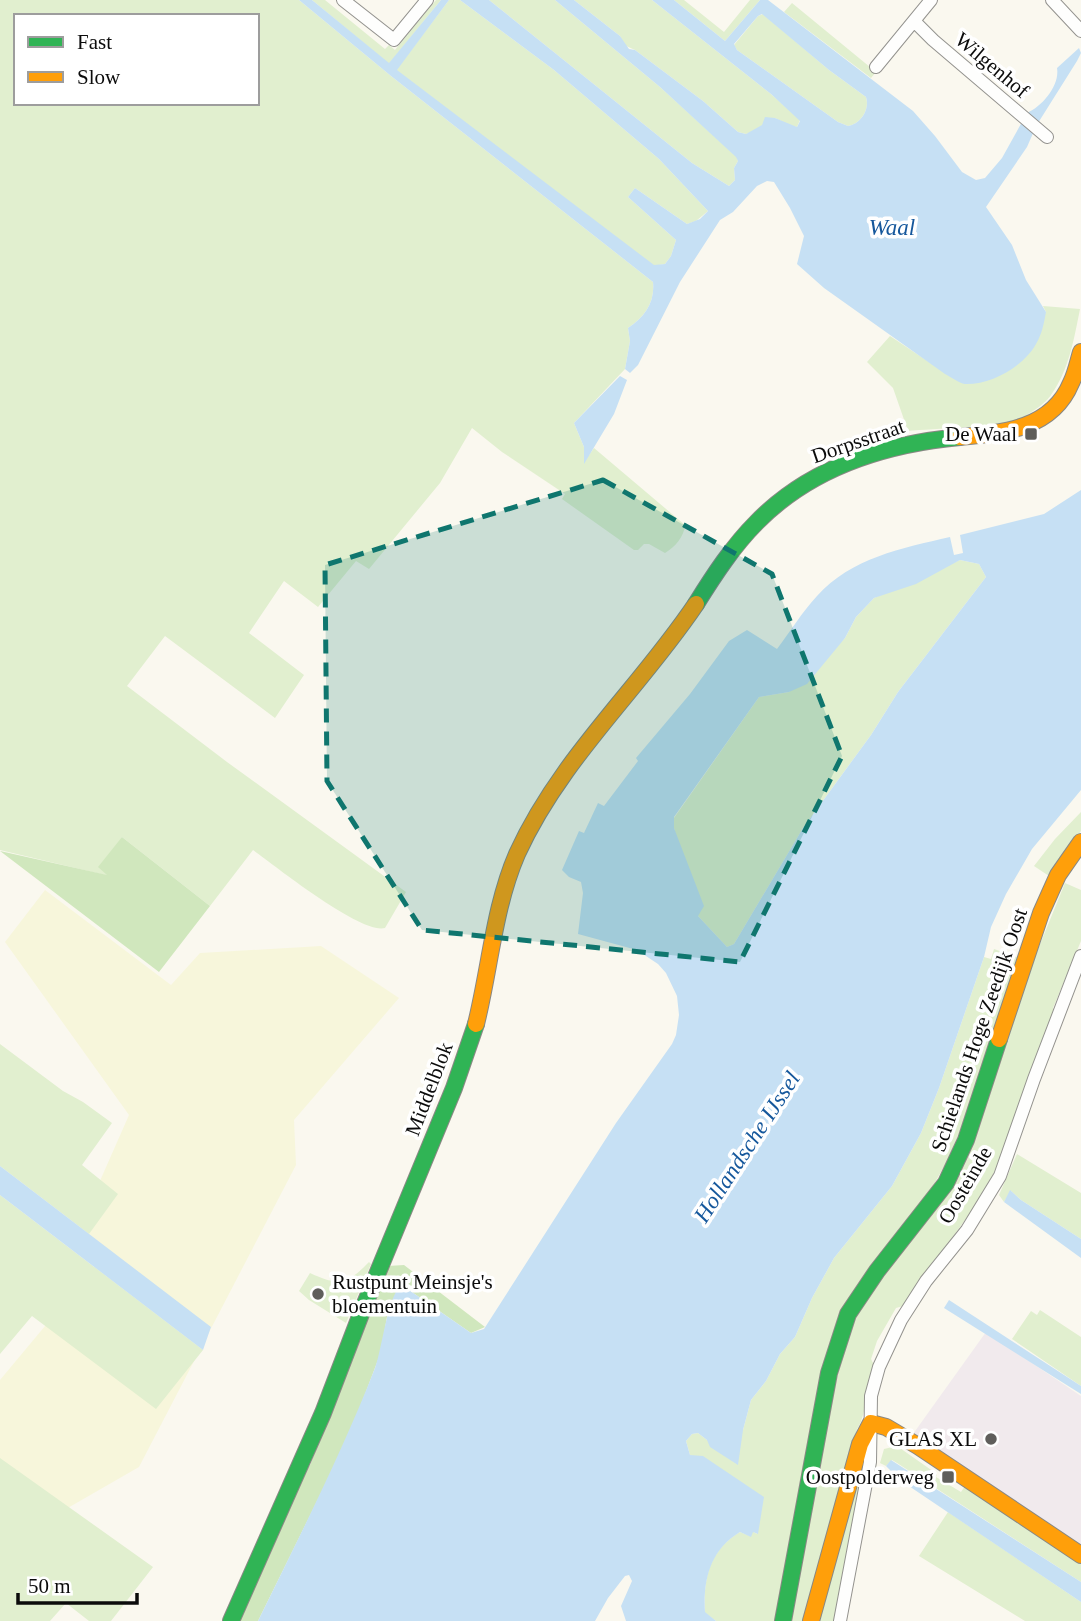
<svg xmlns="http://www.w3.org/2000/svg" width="1081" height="1621" viewBox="0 0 1081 1621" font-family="'Times New Roman',serif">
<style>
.industrial{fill:#f1eaed}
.farmland{fill:#f7f6db}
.green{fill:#e1efcf;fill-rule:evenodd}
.forest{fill:#d0e7bd}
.water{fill:#c6e0f4;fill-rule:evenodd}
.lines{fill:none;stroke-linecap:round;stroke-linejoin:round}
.street-casing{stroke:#93928e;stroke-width:14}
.fast-casing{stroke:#898884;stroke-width:18}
.slow-casing{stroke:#898884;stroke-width:18}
.street{stroke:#fefefd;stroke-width:12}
.fast{stroke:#30b455;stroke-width:16}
.slow{stroke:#ff9f0a;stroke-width:16}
.marked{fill:#0f766e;fill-opacity:0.2;stroke:#0f766e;stroke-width:5;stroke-dasharray:14 9;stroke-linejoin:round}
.poi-dot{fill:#5f5e5b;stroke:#fff;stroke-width:2.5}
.labels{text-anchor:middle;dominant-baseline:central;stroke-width:7;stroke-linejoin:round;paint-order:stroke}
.street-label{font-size:21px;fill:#0b0b0b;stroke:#fff}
.poi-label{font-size:21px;fill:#0b0b0b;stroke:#fff;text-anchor:end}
.water-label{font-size:23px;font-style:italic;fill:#16589c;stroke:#fff}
</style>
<rect width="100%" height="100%" fill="#faf8ef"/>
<path class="industrial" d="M986,1332L1081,1396V1544L913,1434Z"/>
<path class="farmland" d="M45,890L171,985L200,953L321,946L399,998L294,1120L296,1165L139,1467L0,1547V1380L101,1259L77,1233L129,1115L5,942Z"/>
<path class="green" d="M0,0H299L391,76L653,282C655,302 645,317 628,328L630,341L625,369L574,423L584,447V462L594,448L685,525C684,537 675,547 665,553L649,544H644L638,550H634L562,499L565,494L502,452L472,428L440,483L369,569L356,561L318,607L284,581L249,633L304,675L275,718L165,636L127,686L227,762L406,892L385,928C362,935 275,866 253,850L210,906L122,837L109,876L0,850ZM16,16H257V103H16Z
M312,0H325L385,49L389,45L395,50L436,0H441L389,64Z
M449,0H460L554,70L659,159L708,211L696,221L687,224L635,188L628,197L676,240L671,256L665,264L653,266L396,70Z
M489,0H555L660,87L737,157L738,161L734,168L735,180L729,186L692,163Z
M574,0H652L771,94L800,120L797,127L791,126L775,118L754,131L746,134L738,132L703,101L635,50L624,45L620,36Z
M674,0H684L724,32L750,0H760L725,41Z
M792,3L876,72L871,78L784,12Z
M763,14L829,70L866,97C870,109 861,124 848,126L838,122L737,50L734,45L758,16Z
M1043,306L1080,309C1074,339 1069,370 1051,395C1046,403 1030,414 1021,418C998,428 936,428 908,431L893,388L867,362L890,336L935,366L1046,312Z
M960,560L979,564L986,577L898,692L871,735L803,828L734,944L727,947L698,916L674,828V818L759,697L789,692L845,638L856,617L874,598Z
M1081,812V831L1049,876L1034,866L1055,839Z
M1065,883L1081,890V941L1053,1008L1055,1010L1002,1155L989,1183L970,1213L903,1306L896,1308L877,1341L871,1359L874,1365C869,1381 865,1420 857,1429L841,1492L803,1621H791L834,1380L852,1324L864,1300L930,1214Z
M994,949L1017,957L963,1124L947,1161L928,1195L861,1281L777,1621H716L705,1613C703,1579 709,1550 740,1532L750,1536L752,1531L757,1534L695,1457L690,1455L686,1441L692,1434L698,1433L707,1440L743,1430L751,1400L766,1381L780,1354L795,1337L812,1298L834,1258L892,1186L921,1133L939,1088L984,957L991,959Z
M0,1044L63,1091L83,1102L112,1123L82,1165L118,1194L89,1234L0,1166Z
M1017,1154L1081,1193V1239L1021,1200L1011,1191L1004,1202L999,1195Z
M0,1195L203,1350L156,1409L32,1316L0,1354Z
M369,1262L371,1264L346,1323L309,1300L299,1291L310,1273C338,1286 347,1285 369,1262Z
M1040,1310L1081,1337V1386L1012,1339L1031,1311L1037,1315Z
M897,1446L937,1474L936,1477L961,1492L965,1486L1081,1564V1582L897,1463L892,1460L886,1466L880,1463L884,1449Z
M0,1458L153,1567L111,1621H89L66,1603L50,1621H0Z
M862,1463L864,1464L835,1621H818Z
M948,1512L1081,1602V1621H1025L919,1556Z"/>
<path class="forest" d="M122,837L210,906L159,972L0,851L107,875L98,867Z
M404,1265L485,1327L471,1333L409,1290L389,1305L381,1352L359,1410L329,1477L258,1621H237L299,1480L310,1465L388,1266Z"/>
<path class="water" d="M299,0H312L389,63L441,0H449L397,70L654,265L665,264L671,256L676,240L628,197L635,188L687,224L700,219L708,211L659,159L554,70L460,0H489L692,163L729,186L735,180L734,168L738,161L736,157L660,87L555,0H574L620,36L629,49L635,50L703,101L738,132L746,134L762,125L765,117L775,118L797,127L800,121L771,94L652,0H674L725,41L760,0H768L913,111L935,136L962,172L976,180L985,178L1002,158L1022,122L1034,131L1027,147L986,207L1012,245L1026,280L1046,312C1044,323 1042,334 1036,344C1024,366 991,385 965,384C959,383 951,377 945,374L824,288L797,264L804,236L790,208L774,182L767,181L757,186L733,212L720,220L680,282L638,365L630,373L625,369L630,341L628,328C645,317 655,302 653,282L391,76ZM762,14L829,70L866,97C870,109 861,124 848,126L838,122L737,50L734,44L758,16Z
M1079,48L1081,53L1077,61L1038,123L1027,113C1043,106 1060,85 1057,68Z
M620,376L627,380L614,414L584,464V447L574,423Z
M1081,490V790L1032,849L1006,894L991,927L984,957L939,1088L921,1133L892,1186L834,1258L812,1298L795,1337L780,1354L766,1381L751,1400L743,1430L738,1465L710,1447L707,1440L698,1433L692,1434L686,1441L690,1455L703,1456L764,1497L758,1534L753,1532L751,1537L740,1532C710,1550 703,1580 705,1612L716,1621H626L621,1606L632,1581L629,1575L625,1576L608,1598L595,1621H258C299,1537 341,1455 375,1368C382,1349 388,1296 400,1287L409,1290L471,1333L484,1329L616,1123L672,1044L676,1035L679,1015L677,996L666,973L658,964L637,950L578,934L583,893L581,882L569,877L562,870L579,831L584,833L598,803L604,806L638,761L636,758L690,694L729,641L747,630L777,649C790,632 802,612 817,596C851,558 902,548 950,537L954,555L963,553L960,535L1044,514ZM960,560L979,564L986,577L898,692L871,735L803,828L734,944L727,947L698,916L704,906L674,828V817L759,697L789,692L807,684L845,638L856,617L874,598L916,584Z
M0,1166L211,1327L203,1350L0,1195Z
M1010,1190L1021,1200L1081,1239V1258L1004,1202Z
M949,1300L1081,1386V1394L944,1308Z
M891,1460L1081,1582V1602L900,1480L886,1466Z"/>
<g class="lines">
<defs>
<path id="street" d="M343,0L394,40L427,0
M1052,0L1081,31
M914,21L933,40L1047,137
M876,67L931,0
M840,1621L870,1462L871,1396L879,1367L901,1320L926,1281L967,1230L1000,1176L1034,1079L1081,956"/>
<path id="fast" d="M696,604C714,575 733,546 757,522C811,467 885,444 960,437
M231,1621L323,1413L364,1306L454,1088L476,1024
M783,1621L829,1373L848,1314L877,1271L946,1183L966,1140L999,1039"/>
<path id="slow" d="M960,437C1003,433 1052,429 1071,383C1076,373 1078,362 1081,352
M476,1024C490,968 494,907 517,854C560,759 639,689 696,604
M999,1039L1041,913L1058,875L1081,842
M811,1621L860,1444L871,1423L886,1427L918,1446L1081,1555"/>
</defs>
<use href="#street" class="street-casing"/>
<use href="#fast" class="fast-casing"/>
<use href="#slow" class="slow-casing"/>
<use href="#street" class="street"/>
<use href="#fast" class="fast"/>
<use href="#slow" class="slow"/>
</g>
<path class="marked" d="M603,480L772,574L842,756L740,962L422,930L327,781L325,565Z"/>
<g class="poi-dot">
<rect x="1024" y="427" width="14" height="14" rx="3.5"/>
<circle cx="318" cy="1294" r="7"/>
<circle cx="991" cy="1439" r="7"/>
<rect x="941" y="1470" width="14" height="14" rx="3.5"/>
</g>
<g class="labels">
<g class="street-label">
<text transform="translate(992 65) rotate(40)">Wilgenhof</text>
<text transform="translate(858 441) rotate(-19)">Dorpsstraat</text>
<text transform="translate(979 1030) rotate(-71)">Schielands Hoge Zeedijk Oost</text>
<text transform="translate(429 1089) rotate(-69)">Middelblok</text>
<text transform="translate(965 1185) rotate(-60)">Oosteinde</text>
</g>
<g class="poi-label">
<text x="1017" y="434">De Waal</text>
<text x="332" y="1282" text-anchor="start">Rustpunt Meinsje's<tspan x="332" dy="24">bloementuin</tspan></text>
<text x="977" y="1439">GLAS XL</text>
<text x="934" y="1477">Oostpolderweg</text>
</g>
<g class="water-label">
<text x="892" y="227">Waal</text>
<text transform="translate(747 1147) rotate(-57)">Hollandsche IJssel</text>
</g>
</g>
<rect x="14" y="14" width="245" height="91" fill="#ffffff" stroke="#9d9d9d" stroke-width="2"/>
<rect x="28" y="37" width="35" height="10" fill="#30b455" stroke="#9d9d9d" stroke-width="2"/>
<text x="77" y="49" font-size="21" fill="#0b0b0b">Fast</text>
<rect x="28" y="72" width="35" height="10" fill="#ff9f0a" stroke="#9d9d9d" stroke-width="2"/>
<text x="77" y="84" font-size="21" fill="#0b0b0b">Slow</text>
<path d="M18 1593v10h119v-10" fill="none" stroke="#0b0b0b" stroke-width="3.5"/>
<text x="28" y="1593" font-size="21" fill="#0b0b0b" stroke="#ffffff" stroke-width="5" paint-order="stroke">50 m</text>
</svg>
